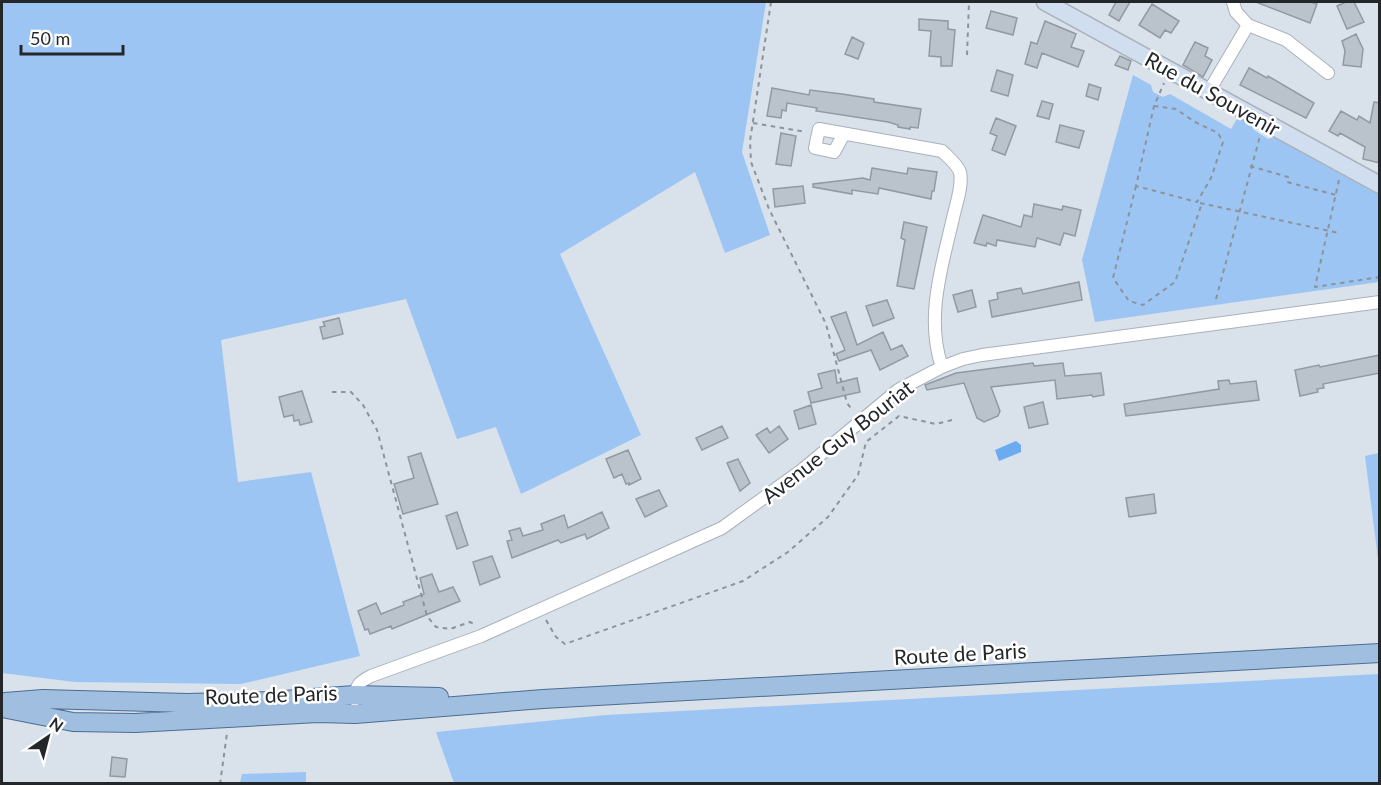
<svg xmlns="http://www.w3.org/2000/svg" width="1381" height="785" viewBox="0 0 1381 785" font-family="Lato,sans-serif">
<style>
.green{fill:#9cc5f3}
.water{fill:#6babf0}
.building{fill:#bac2cc;stroke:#9299a3;stroke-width:1.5}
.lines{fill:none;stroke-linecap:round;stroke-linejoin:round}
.street-casing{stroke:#a9b1ba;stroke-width:14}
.secondary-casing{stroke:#a9b1ba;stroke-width:19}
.primary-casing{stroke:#4c6d91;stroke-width:20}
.path{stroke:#8d939a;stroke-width:2;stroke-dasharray:4.5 4.5;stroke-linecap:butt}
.street{stroke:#fff;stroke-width:12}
.secondary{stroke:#d0deef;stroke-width:16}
.primary{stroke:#a0bedf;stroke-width:18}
.labels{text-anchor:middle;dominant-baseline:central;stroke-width:5;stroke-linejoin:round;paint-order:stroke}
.street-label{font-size:21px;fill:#24272a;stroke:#fff}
</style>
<rect width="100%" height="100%" fill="#d9e1eb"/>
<path class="green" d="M2,2H766L742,152L770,235L725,253L695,172L560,254L641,435L521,494L496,427L457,439L406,299L221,340L238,482L311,472L360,656L241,684L75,682L2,673Z
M1133,75L1151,85L1153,92L1163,97L1170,94L1231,129L1238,117L1252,125L1254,130L1268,139L1273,137L1379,195V282L1095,322L1082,260Z
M1379,453H1380L1379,567L1365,456Z
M1379,674V783H454L436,732L606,715Z
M306,772V783H240L242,774Z"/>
<path class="water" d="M1016,441L1021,445V452L999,461L995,450Z"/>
<path class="building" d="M1116,2H1130L1119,21L1109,15Z
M1256,2H1311L1317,4L1310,23Z
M1346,2H1354L1364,22L1347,29L1337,6Z
M1152,4L1179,21L1171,33L1165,30L1160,38L1139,25Z
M991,11L1017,18L1013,35L986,28Z
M919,19L948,21V29L955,30L952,66H941V57L929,56L931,31L919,30Z
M1045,21L1076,34L1071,47L1084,51L1078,67L1042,53L1037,68L1025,64L1031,42L1037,44Z
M1356,34L1363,49L1361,67L1343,65L1345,51L1342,41Z
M852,37L864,43L858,59L845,54Z
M1195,42L1208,48L1205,56L1212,60L1203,77L1183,65Z
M1120,56L1131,61L1128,70L1115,65Z
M1249,68L1267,78L1268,76L1314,103L1306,118L1240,85Z
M997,70L1013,75L1008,96L991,91Z
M1089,84L1101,88L1098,100L1086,96Z
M772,88L809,95L810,90L842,94L874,99V102L921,109L918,128L910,127V129L898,127V125L888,122L816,111L817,108L787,103L786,111L782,110L781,118L767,116Z
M1042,101L1053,104L1049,119L1037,116Z
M1374,102L1380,103V163L1363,159L1365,147L1340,133L1338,136L1329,131L1341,111L1357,120L1359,116L1370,123Z
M996,118L1016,126L1005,155L992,150L997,136L990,133Z
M1060,125L1084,131L1079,148L1056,142Z
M781,133L796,136L791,166L776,164Z
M872,168L907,174L908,168L937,172L934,191H932L931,199L879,188L878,194L852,190V194L813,187V184L863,178L870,180Z
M803,186L805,203L775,207L773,189Z
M1034,204L1062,210L1063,206L1081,210L1075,236L1064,233L1060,245L1037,238L1035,247L997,240L996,246L987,243L986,246L974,243L983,215L1021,227L1024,215L1032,217Z
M904,222L927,227L914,289L897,286L905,240L901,238Z
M1079,282L1082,300L992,317L989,301L998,299L997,293L1021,288L1023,294Z
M972,290L976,307L958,312L953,295Z
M887,300L894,318L873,326L866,306Z
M846,312L857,345L883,332L891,350L902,345L908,356L880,370L871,350L839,361L836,354L845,350L831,317Z
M339,318L343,334L323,339L320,327L325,326L323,322Z
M1380,355V373L1323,384L1324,388L1317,389L1318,392L1300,396L1295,370L1319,365L1320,367Z
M1033,363L1034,366L1063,363L1065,376L1101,373L1104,395L1093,397L1092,395L1057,399L1055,380L991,387L1000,411L998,416L984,422L977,418L964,383L927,390L925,385L956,373Z
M835,370L837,383L857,378L860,392L811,403L808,392L822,388L818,374Z
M1229,380L1230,384L1256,381L1259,400L1126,416L1124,404L1219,389L1218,381Z
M302,391L312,422L300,425L299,420L294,421L293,415L284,417L279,397Z
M1043,402L1048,424L1029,428L1024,407Z
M811,405L816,424L799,429L794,411Z
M722,426L728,438L702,450L696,438Z
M779,426L788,439L769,453L756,435L767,428L770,433Z
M628,450L641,479L629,485V483L626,484L622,474L614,478L606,459Z
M421,453L438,504L403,514L394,484L414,478L408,457Z
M738,459L750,483L740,491L727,463Z
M659,490L667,506L645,517L636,499Z
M1154,494L1156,513L1129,517L1126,498Z
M457,512L468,545L457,549L446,516Z
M602,512L609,528L587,539L585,534L561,543L558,540L512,558L507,541L512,540L509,531L520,528L523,536L543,530L541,524L564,515L568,528Z
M492,556L500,577L480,585L473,562Z
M432,574L439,592L453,587L460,601L392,629L391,626L370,634L368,629L365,630L358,611L376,603L381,614L404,605L403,602L424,594L420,578Z
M112,757L127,759L125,777L110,776Z"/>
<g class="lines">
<defs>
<path id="street" d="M1248,25L1286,40L1328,73
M1209,91L1248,25L1236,12L1233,2
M844,134L834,152L815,148L819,129L942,151C948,157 957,164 960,172C963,186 956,204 953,218C942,266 925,318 942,367
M355,700C355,686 359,682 371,676L481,636L722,528L802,470L898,390L942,367L963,359L982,355L1380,302"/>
<path id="secondary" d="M1045,2L1380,185"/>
<path id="primary" d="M5,702L43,699L187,703L270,701L355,695L439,697
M2,708L73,722L135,723L318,713L355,714L543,699L1380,653"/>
</defs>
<use href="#street" class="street-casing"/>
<use href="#secondary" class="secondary-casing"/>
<use href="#primary" class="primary-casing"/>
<path class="path" d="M771,2L750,141L751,162L769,209L826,324L847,403L853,411
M967,55L969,2
M1154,106L1176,109L1195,122L1218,133L1223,142L1211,178L1197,202L1136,186L1154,106L1164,83
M753,123L806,132
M1250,166L1288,177L1287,182L1336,195
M1339,180L1315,287L1380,277
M1136,186L1113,278L1129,301L1143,305L1175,282L1202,203
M1200,203L1339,233
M1216,299L1260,136
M332,392H351L363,405L377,430L427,616L436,627L450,629L470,622L476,625
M546,620L556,637L565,644L743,581L788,552L828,517L858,475L866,442L899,416L936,424L952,420
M220,784L227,733"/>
<use href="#street" class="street"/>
<use href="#secondary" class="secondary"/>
<use href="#primary" class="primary"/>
</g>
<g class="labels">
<g class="street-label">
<text transform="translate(1213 93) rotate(29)">Rue du Souvenir</text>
<text transform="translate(837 441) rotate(-38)">Avenue Guy Bouriat</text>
<text transform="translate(960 653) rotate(-3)">Route de Paris</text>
<text transform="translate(271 694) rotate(-2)">Route de Paris</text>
</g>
</g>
<rect width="1381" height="785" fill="none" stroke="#24272a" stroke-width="6"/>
<g transform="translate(48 737) rotate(35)" stroke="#ffffff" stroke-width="4.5" paint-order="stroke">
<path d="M0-4.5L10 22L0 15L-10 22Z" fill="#24272a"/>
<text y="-9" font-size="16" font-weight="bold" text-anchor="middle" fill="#24272a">N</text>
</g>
<path d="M21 45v9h102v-9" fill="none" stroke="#24272a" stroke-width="3"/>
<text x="30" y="45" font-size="18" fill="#24272a" stroke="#ffffff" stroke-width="4.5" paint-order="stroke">50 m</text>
</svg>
